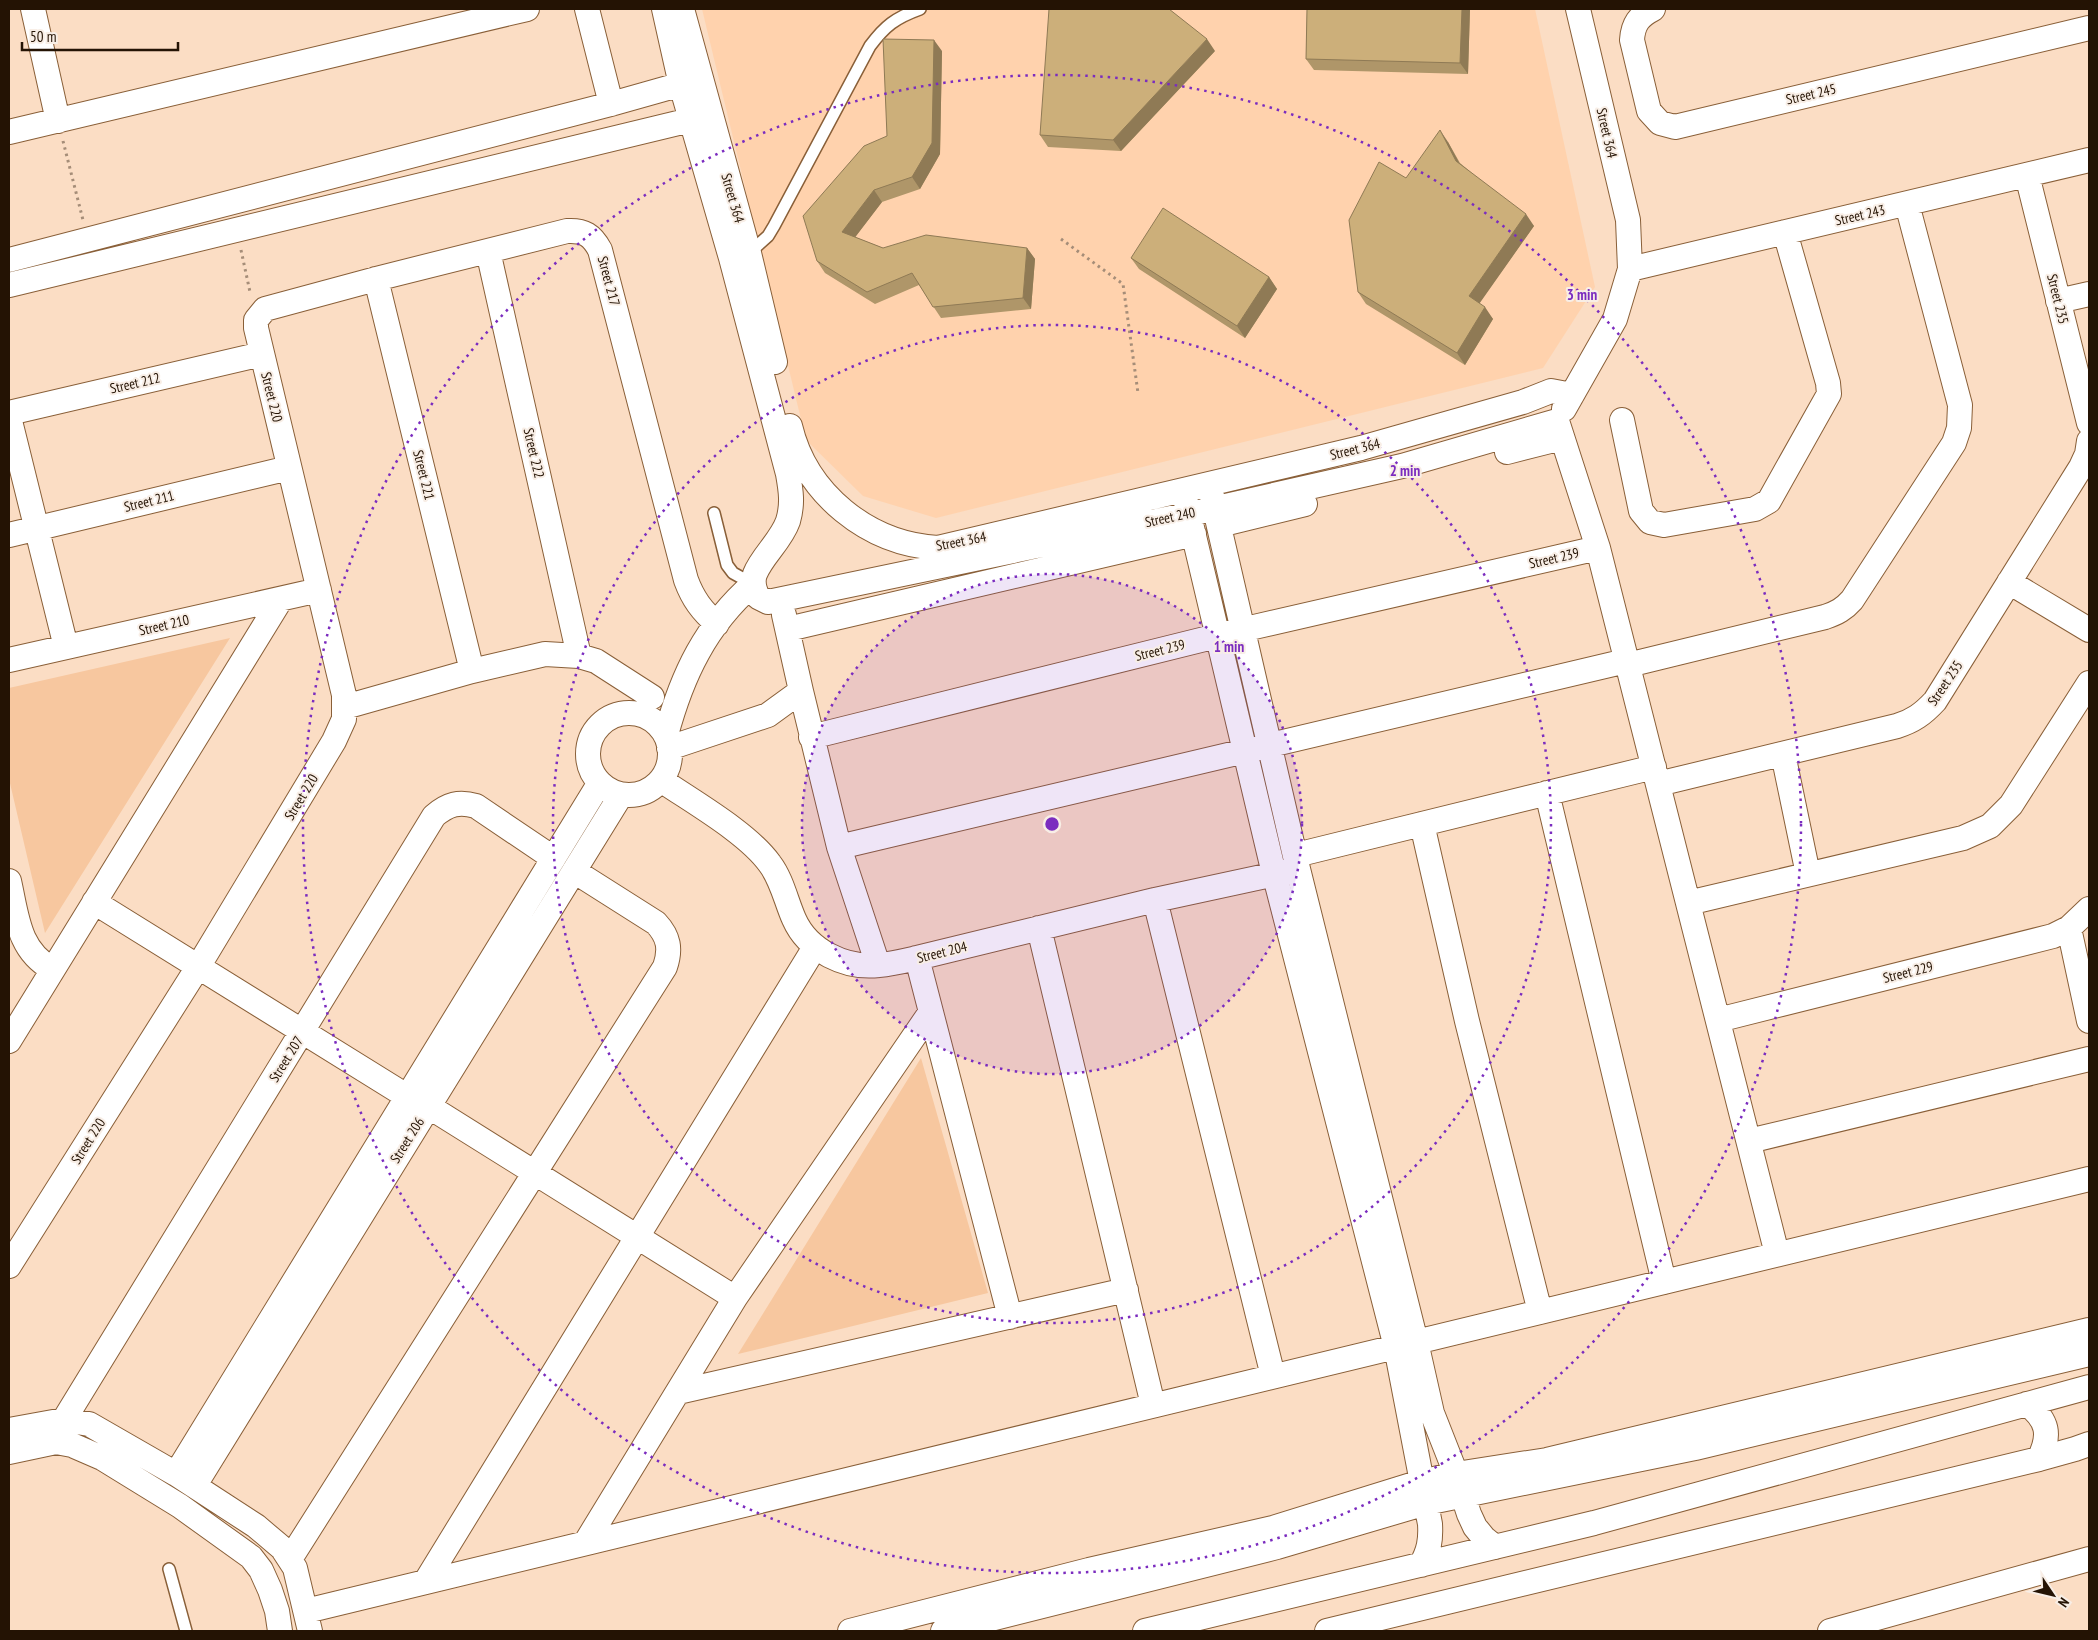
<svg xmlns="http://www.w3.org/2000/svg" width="2098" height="1640" viewBox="0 0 2098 1640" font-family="'PT Sans Narrow',sans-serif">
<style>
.built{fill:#ffd2ad}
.green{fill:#f7c79f}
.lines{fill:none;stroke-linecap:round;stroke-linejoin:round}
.service-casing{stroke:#895f38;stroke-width:14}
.minor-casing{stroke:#895f38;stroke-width:26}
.path{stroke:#a58d78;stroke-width:3;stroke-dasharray:2.5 4;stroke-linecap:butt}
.service{stroke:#fff;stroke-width:11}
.minor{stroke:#fff;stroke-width:24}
.wall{fill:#af9669}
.shaded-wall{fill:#8f7a55}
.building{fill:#ccaf7a;stroke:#8f7a55}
.ring{fill:none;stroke:#7b2cbf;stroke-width:2.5;stroke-dasharray:2.5 5}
.labels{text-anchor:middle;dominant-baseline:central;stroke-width:4;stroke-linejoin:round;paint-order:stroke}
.street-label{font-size:14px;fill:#241304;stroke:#f8eee6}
.centre{fill:#7b2cbf;stroke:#f8eee6;stroke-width:2.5}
.ring-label{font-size:15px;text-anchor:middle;font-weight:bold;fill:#7b2cbf;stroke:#f8eee6;stroke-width:4;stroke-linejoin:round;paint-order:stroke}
</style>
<rect width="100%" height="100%" fill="#fbddc4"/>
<path class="built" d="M702,9H1535L1595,287L1543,368L936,518L863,496L806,440Z"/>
<path class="green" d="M230,638L45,933L9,779V688Z
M921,1058L988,1293L738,1354Z"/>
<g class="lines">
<defs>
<path id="service" d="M749,253L768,236L774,226L870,46C885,26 895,18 920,9
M714,513L727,565L733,573L753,584
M169,1569L186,1631"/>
<path id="minor" d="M33,9L58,121
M587,9L611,104
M664,9L681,85L731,258L788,474C791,491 793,504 788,521C781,541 762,556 755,574C752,582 754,589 758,597L768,602L1190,514L1402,466L1557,421
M682,9L749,253L775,362
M1653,9C1639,16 1633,24 1632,40L1649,111L1660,123L1675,127L2089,28
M9,132L527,9
M2027,175L2089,423
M488,251L579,656
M9,260L611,104L696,80
M1630,269L2089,160
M376,279L472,671
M9,285L707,116
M2058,301L2089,294
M1564,409L1615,319L1630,269L1628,220L1578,9
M9,413L262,354
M9,417L66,647
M1622,420L1641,511L1650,522L1664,525L1755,509L1769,501L1829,394L1828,383L1785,232
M1557,421L1598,548L1777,1254
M790,426C806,494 868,544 938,548L1361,448L1523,402L1551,391L1572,395
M1507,452L1562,438
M1211,492L1298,869L1416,1342L1432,1413L1456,1474L1469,1514L1475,1527L1484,1538L1495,1547
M1185,498L1271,861L1396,1347L1430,1524C1431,1540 1429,1551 1421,1565
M1219,525L1305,504
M9,535L289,468
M2009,582L2089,630
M784,615L801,691
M788,629L1194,534
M9,660L319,590
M1628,665L1825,617C1837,613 1844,609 1852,600L1954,443L1959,428L1960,405L1907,204
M345,707L472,671L545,654L579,656L596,661L652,697
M588 754a41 41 0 1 1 82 0a41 41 0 1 1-82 0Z
M666,735C682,675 706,625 753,584
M811,737L1241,630L1598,548
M669,748L768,715L801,691L839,847L878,965
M1783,754L1808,874
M661,780C693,802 748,833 770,864C782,880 786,901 794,919C808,951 846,969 879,965C892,964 904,961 917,958L1155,900L1289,871
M1658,784L1897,726C1913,721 1923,714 1935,701L2081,467L2087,454L2089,441
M1547,793L1664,1282
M1422,824L1467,1021L1540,1312
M839,847L1626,661
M1296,855L1654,767
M9,881C17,916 18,950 52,969
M1155,900L1273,1376
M94,902L408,1097
M1688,903L1963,838L1990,826L2011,805L2089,683
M1039,928L1153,1405
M2069,928L2089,1021
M917,958L1010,1317
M1718,1020L2053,936L2069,928L2089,909
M9,1041L281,599
M428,1106L735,1298
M1749,1141L2089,1059
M9,1266L198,967L334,741L344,719V695L256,328V320L265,309L376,279L567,231C584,230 592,235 600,250L686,580C693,599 702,611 717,624
M678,1392L1126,1290
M2027,1404C2048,1420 2051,1435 2039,1459
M64,1420L434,816C448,804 459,801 476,806L553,858
M9,1430L64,1420L89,1424L176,1474L256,1526L282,1548L295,1568L310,1631
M9,1452L56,1442L72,1445L102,1458L180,1506L251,1557L261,1570L270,1590L277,1611L280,1631
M176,1474L599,784
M195,1485L621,795
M586,1542L735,1298L930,1013
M290,1559L665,967C671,949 669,937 656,923L574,871
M426,1581L815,947
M306,1611L2089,1179
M850,1631L1089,1570L1273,1528L1421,1482L1456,1474L1547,1460L2089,1330
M943,1631L1277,1547L1426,1503L1695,1448L2089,1354
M1145,1631L1594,1523L2089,1387
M1327,1631L2039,1459L2075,1449L2089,1444
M1830,1631L2089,1559"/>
</defs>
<use href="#service" class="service-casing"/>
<use href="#minor" class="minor-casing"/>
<path class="path" d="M63,141L83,220
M1061,239L1123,284L1138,393
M241,250L250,292"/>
<use href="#service" class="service"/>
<use href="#minor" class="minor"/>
</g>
<path class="wall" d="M1307,9H1470L1468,74L1314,70L1306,59Z
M942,51L940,154L920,189L882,202L855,237L883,248H1027L1035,259L1031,309L941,318L919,285L875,304L825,273L817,261L887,136Z
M1215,51L1121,151L1048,147L1040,135Z
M1448,142L1460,163L1534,226L1479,303L1493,319L1465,365L1366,304L1358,292Z
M1131,258L1269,277L1277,289L1245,338L1139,269Z"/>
<path class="shaded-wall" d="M1462,9H1470L1468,74L1460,63Z
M1207,39L1215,51L1121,151L1113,140Z
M934,40L942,51L940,154L920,189L912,177Z
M1440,130L1448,142L1464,172L1456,161Z
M874,190L882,202L850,244L842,232Z
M1526,214L1534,226L1477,307L1469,296Z
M1027,248L1035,259L1031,309L1023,298Z
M1269,277L1277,289L1245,338L1237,326Z
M1485,307L1493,319L1465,365L1457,353Z"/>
<path class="building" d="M1049,9H1169L1207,39L1113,140L1040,135Z
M1307,9H1462L1460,63L1306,59Z
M883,39L934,40L932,143L912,177L874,190L842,232L883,248L926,235L1027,248L1023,298L933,307L912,273L867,292L817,261L803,216L864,146L887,136Z
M1440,130L1456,161L1526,214L1469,296L1485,307L1457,353L1358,292L1349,220L1379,162L1406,178Z
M1163,208L1269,277L1237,326L1131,258Z"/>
<circle cx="1052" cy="824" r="250" fill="#7b2cbf" fill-opacity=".12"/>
<g class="ring">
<circle cx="1052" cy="824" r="250"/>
<circle cx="1052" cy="824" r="499"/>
<circle cx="1052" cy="824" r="749"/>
</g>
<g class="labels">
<g class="street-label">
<text transform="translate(1811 94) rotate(-13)">Street 245</text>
<text transform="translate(1607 133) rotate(77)">Street 364</text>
<text transform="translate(733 198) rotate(74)">Street 364</text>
<text transform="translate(1860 215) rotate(-13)">Street 243</text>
<text transform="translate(609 281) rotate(75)">Street 217</text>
<text transform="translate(2058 299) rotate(76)">Street 235</text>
<text transform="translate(135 383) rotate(-13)">Street 212</text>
<text transform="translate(272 397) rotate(76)">Street 220</text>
<text transform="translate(1355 449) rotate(-14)">Street 364</text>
<text transform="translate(534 453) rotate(77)">Street 222</text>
<text transform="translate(424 475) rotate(76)">Street 221</text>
<text transform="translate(149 501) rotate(-14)">Street 211</text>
<text transform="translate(1170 517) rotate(-12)">Street 240</text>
<text transform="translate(961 541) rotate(-11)">Street 364</text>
<text transform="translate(1554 558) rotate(-13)">Street 239</text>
<text transform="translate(164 625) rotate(-13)">Street 210</text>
<text transform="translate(1160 650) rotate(-14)">Street 239</text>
<text transform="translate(1945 683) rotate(-56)">Street 235</text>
<text transform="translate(301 797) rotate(-59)">Street 220</text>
<text transform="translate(942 952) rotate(-14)">Street 204</text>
<text transform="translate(1908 972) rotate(-14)">Street 229</text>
<text transform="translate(286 1059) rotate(-58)">Street 207</text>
<text transform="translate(407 1140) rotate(-58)">Street 206</text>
<text transform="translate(88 1141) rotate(-58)">Street 220</text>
</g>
</g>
<circle cx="1052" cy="824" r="8" class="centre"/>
<g class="ring-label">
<text x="1582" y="300">3 min</text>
<text x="1405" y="476">2 min</text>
<text x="1229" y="652">1 min</text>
</g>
<rect width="2098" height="1640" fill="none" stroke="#241304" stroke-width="20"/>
<g transform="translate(2053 1595) rotate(125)" stroke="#f8eee6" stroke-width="4" paint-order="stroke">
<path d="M0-4L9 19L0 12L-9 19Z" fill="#241304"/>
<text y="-8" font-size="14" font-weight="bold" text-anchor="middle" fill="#241304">N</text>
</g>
<path d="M22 42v8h156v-8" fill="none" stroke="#241304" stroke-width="2.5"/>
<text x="30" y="42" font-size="15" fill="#241304" stroke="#f8eee6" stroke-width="4" paint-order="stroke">50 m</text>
</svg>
